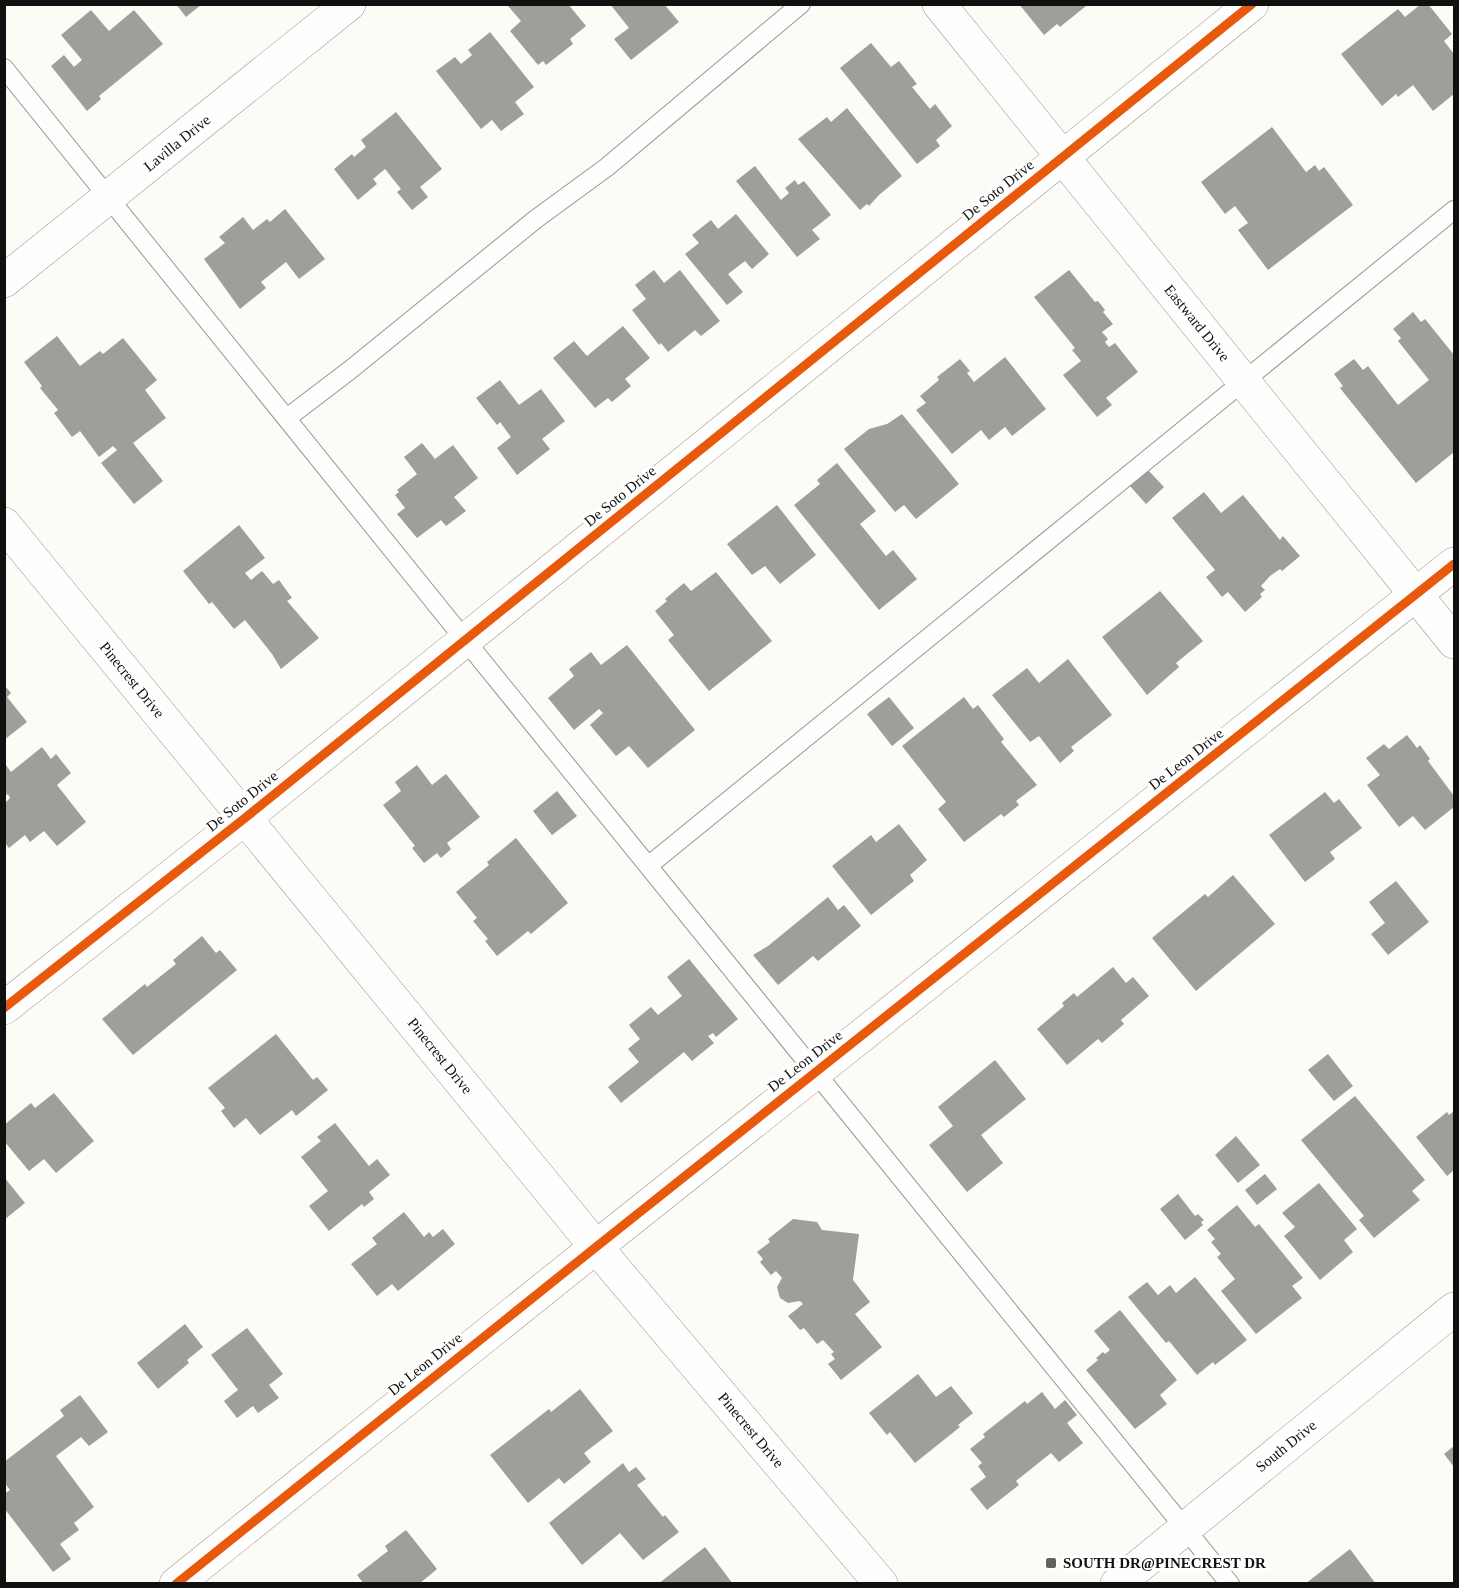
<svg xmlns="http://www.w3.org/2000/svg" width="1459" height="1588" viewBox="0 0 1459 1588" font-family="Georgia,serif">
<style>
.building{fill:#a09e9a}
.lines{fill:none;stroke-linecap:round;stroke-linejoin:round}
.lane-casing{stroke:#969693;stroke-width:20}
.street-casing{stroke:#969693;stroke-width:34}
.lane{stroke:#fffefe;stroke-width:18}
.street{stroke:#fffefe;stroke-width:33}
.cycleway-casing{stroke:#fff;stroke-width:13}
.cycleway{stroke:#e8590c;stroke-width:9}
.poi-dot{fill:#636260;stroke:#fff;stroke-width:2}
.labels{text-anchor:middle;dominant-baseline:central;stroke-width:6;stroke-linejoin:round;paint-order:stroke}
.street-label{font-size:15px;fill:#101010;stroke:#fff}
.poi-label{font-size:15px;font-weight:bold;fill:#101010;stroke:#fff;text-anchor:start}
</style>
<rect width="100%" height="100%" fill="#fcfbf5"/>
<path class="building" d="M176,4H202L186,17Z
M509,4H568L586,26L570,39L573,44L546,65L543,61L538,65L510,31L521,21L508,6Z
M610,4H664L679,22L631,60L614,39L629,28Z
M1019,4H1085L1086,6L1060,27L1057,24L1044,35Z
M1421,4H1428L1452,34L1444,41L1454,54V94L1433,111L1413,85L1398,97L1396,94L1382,106L1341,54L1398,9L1405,17Z
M91,10L109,31L134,10L163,44L99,96L101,99L87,111L51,66L64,55L74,67L82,60L61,35Z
M490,32L534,87L515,102L524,114L501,131L492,120L481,129L436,71L455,57L461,64L472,55L468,50Z
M871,43L891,67L899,61L917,84L912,87L930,109L935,104L952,126L936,140L940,146L917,164L840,68Z
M847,108L902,176L879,195L869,206L867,204L860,210L798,139L827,117L831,122Z
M396,112L442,169L420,187L428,197L412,210L397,192L401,189L385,169L373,179L377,184L358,200L334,169L352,154L354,157L366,147L361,140Z
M1272,127L1306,172L1315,165L1319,171L1324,167L1353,205L1268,270L1238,230L1248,223L1235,206L1225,214L1201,182Z
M755,166L781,200L789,193L785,188L795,180L798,185L804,181L831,215L812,230L820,239L797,257L736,181Z
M285,209L325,259L299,279L286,262L261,282L266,288L240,309L204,259L225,243L219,237L243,217L253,230L267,219L270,222Z
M736,214L769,254L752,269L745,261L728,274L743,292L727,305L685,254L699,243L692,235L711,220L718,229Z
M654,270L664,283L680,270L720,321L701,336L695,330L668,352L661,343L659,345L632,310L646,299L635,285Z
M1069,270L1095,302L1098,301L1105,310L1103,312L1113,324L1102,332L1108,339L1105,342L1109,347L1115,343L1138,372L1106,398L1112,405L1097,417L1063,375L1081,361L1072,350L1075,348L1034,297Z
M1413,312L1421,322L1425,319L1454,355V452L1416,483L1340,388L1343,386L1334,374L1354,359L1363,370L1368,366L1398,405L1429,380L1398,341L1401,338L1393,329Z
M623,326L650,358L625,379L631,386L612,402L608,398L595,408L553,358L574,341L587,356Z
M57,336L80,366L100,351L103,354L123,338L157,380L145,390L166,418L133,443L163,481L134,504L101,463L117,450L113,446L99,457L80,431L72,437L54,413L58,410L40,388L42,386L24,362Z
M1005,357L1046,409L1012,436L1005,427L989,440L981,430L952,454L916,410L926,403L920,396L939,380L937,377L960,359L970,371L967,373L974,382Z
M500,380L519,405L541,389L565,421L542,439L550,449L517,475L497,448L511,437L500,422L497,425L476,398Z
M902,414L959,484L916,519L904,505L895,512L844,449L869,429L887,424Z
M422,443L435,459L453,445L478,478L454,497L466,511L446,526L441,520L417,538L397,514L405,508L395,495L399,492L397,490L417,474L404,457Z
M837,463L876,511L860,524L886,556L893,550L917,579L879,610L794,505L820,484L817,480Z
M1148,470L1164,487L1146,504L1130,486Z
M1204,492L1221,513L1243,495L1280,540L1283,536L1300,556L1282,571L1280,569L1270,576L1261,586L1265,590L1260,594L1262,597L1245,612L1228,592L1222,597L1206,577L1215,570L1172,518Z
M777,505L816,555L780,584L765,566L752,575L727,544Z
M239,525L265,558L245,573L251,580L262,571L273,584L279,580L292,598L287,601L319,638L281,669L272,654L245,620L234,629L212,602L209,604L183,571Z
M716,572L772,641L709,691L668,640L674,635L655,611L667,601L665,599L684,583L691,591Z
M1160,591L1203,641L1176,663L1179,667L1147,695L1102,637Z
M627,645L695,730L648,768L629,746L616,756L590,725L603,713L599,709L574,730L548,698L574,676L569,669L591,652L601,665Z
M1068,659L1112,715L1071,747L1074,751L1060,763L1039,736L1030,742L992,695L1027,668L1039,683Z
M4,685L11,693L7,697L27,722L4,740Z
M889,697L914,728L892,746L867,714Z
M964,697L973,709L978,705L1004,739L1001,742L1037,785L1016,801L1019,805L1004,817L1001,814L964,842L938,809L946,802L902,746Z
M1407,735L1417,748L1420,745L1430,759L1428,761L1454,796V807L1425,830L1413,816L1399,827L1367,785L1380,775L1366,758L1384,744L1389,749Z
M42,747L51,759L56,754L71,773L57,785L86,822L57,846L44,831L30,842L25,835L9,848L5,843V803L10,798L8,794L4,796V766L6,765L11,772Z
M417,765L432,785L446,774L480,817L447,843L451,849L441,858L437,853L424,863L412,848L415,846L383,805L401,791L395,782Z
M557,791L577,816L552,835L533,811Z
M1325,792L1334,803L1339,799L1362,828L1330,852L1335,859L1305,882L1269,835Z
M899,824L927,860L910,875L914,881L871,915L832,866L871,835L876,842Z
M516,838L568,903L531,934L528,931L497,956L485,941L488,939L473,921L477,918L456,892L489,865L487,862Z
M1233,875L1275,924L1196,991L1152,938L1205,894L1208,897Z
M1396,881L1429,922L1388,955L1371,934L1385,923L1369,902Z
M828,897L838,910L844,905L861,926L818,961L813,956L778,985L753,955L768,946Z
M202,936L216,953L220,950L237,970L133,1055L102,1019L145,984L147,987L176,964L173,960Z
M689,959L738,1019L716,1037L713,1033L708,1036L714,1043L692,1061L684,1052L621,1103L608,1087L639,1062L628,1049L640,1039L629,1025L651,1007L658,1015L682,996L667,977Z
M1113,967L1126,983L1133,977L1149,996L1121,1020L1124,1024L1102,1043L1098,1039L1067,1065L1037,1029L1064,1006L1062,1003L1074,993L1077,997Z
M276,1034L313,1080L317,1077L328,1090L296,1116L292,1110L260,1135L246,1118L234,1128L221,1111L225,1108L208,1088Z
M1328,1054L1353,1086L1334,1101L1308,1070Z
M995,1060L1026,1099L981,1135L1003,1163L967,1192L929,1145L953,1126L938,1107Z
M54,1093L94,1141L56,1173L44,1159L29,1171L4,1141V1125L31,1103L35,1108Z
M1355,1096L1425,1180L1412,1191L1420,1200L1374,1238L1359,1220L1364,1216L1301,1140Z
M1454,1111V1170L1447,1176L1416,1137L1447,1112L1449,1115Z
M335,1123L369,1166L377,1159L390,1175L369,1192L374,1199L364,1207L362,1204L329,1231L309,1206L328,1191L301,1157L321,1141L317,1137Z
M1236,1136L1260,1165L1238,1183L1215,1155Z
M1265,1174L1277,1189L1257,1205L1245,1190Z
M4,1177L25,1203L4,1220Z
M1319,1183L1357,1229L1344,1240L1353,1252L1320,1280L1284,1236L1295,1227L1282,1213Z
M1178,1194L1195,1216L1198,1214L1204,1220L1201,1222L1203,1225L1185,1240L1160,1209Z
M1237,1205L1255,1227L1259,1224L1303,1278L1292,1286L1302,1298L1256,1334L1221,1291L1235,1279L1217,1257L1221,1254L1211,1242L1215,1239L1207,1230Z
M404,1212L424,1237L429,1232L433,1237L443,1229L455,1244L398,1291L392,1284L377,1296L351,1264L377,1244L372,1238Z
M793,1219L817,1222L822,1230L859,1234L853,1280L870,1302L855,1314L882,1347L841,1380L828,1364L835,1359L831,1354L834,1352L823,1340L817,1344L804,1328L800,1330L788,1316L803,1304L800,1301L788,1303L780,1298L777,1287L782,1278L776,1271L771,1275L760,1262L763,1259L757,1252L770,1242L768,1239Z
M1195,1277L1247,1340L1215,1365L1213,1362L1197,1375L1169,1341L1166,1343L1128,1297L1147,1282L1158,1295L1170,1285L1176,1293Z
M1120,1310L1177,1380L1160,1395L1167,1404L1135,1429L1086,1370L1098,1360L1096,1358L1103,1352L1105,1354L1110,1350L1094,1331Z
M185,1324L203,1347L187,1360L189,1363L158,1389L137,1363Z
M247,1328L283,1374L269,1385L279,1398L258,1413L253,1406L237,1418L224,1401L238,1390L211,1355Z
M918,1374L936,1397L951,1386L973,1413L958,1425L960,1427L915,1463L890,1432L887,1435L869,1413Z
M580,1389L613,1431L584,1453L591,1462L564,1484L559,1478L528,1503L490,1455L549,1409L551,1412Z
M1042,1392L1055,1409L1065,1400L1077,1415L1067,1423L1083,1443L1059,1462L1051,1453L1016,1481L1019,1485L987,1510L970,1489L986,1477L978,1466L982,1463L970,1449L985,1437L983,1434L1025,1401L1027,1404Z
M80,1395L108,1432L89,1446L81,1437L56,1456L94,1507L74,1523L79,1530L60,1544L71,1559L53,1572L4,1508V1494L10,1490L4,1482V1462L64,1416L60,1410Z
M1454,1446V1467L1444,1454Z
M623,1463L629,1472L636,1467L646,1479L637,1485L663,1517L665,1515L679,1532L643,1560L620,1533L582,1565L549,1523Z
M406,1530L437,1569L419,1584H364L357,1575L388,1551L385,1546Z
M705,1547L733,1584H658Z
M1350,1549L1376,1584H1305Z"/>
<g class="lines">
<defs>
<path id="lane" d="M4,68L465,640L1230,1584
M287,418L350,370L536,219L607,167L801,4
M648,866L1454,210"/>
<path id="street" d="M939,4L1454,642
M4,281L349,4
M4,524L596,1247L881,1584
M4,1008L245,818L1252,4
M176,1584L596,1247L1454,564
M1117,1584L1454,1309"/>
</defs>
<use href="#lane" class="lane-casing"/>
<use href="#street" class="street-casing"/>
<use href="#lane" class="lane"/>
<use href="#street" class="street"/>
<defs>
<path id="cycleway" d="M4,1008L245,818L1252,4
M176,1584L596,1247L1454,564"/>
</defs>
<use href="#cycleway" class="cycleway-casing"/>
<use href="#cycleway" class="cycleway"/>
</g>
<rect class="poi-dot" x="1045" y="1557" width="12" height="12" rx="3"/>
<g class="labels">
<g class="street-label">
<text transform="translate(177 143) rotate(-39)">Lavilla Drive</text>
<text transform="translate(998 190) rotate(-39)">De Soto Drive</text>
<text transform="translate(1197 323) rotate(51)">Eastward Drive</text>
<text transform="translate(620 496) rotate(-39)">De Soto Drive</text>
<text transform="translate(132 680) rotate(51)">Pinecrest Drive</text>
<text transform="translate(1186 759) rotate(-38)">De Leon Drive</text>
<text transform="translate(242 801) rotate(-39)">De Soto Drive</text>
<text transform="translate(440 1056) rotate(51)">Pinecrest Drive</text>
<text transform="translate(805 1061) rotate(-38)">De Leon Drive</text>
<text transform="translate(425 1364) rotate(-39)">De Leon Drive</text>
<text transform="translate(751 1430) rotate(50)">Pinecrest Drive</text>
<text transform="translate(1286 1446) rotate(-39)">South Drive</text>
</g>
<g class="poi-label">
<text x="1063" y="1563">SOUTH DR@PINECREST DR</text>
</g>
</g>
<rect width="1459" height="1588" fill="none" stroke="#101010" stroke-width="12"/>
</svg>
